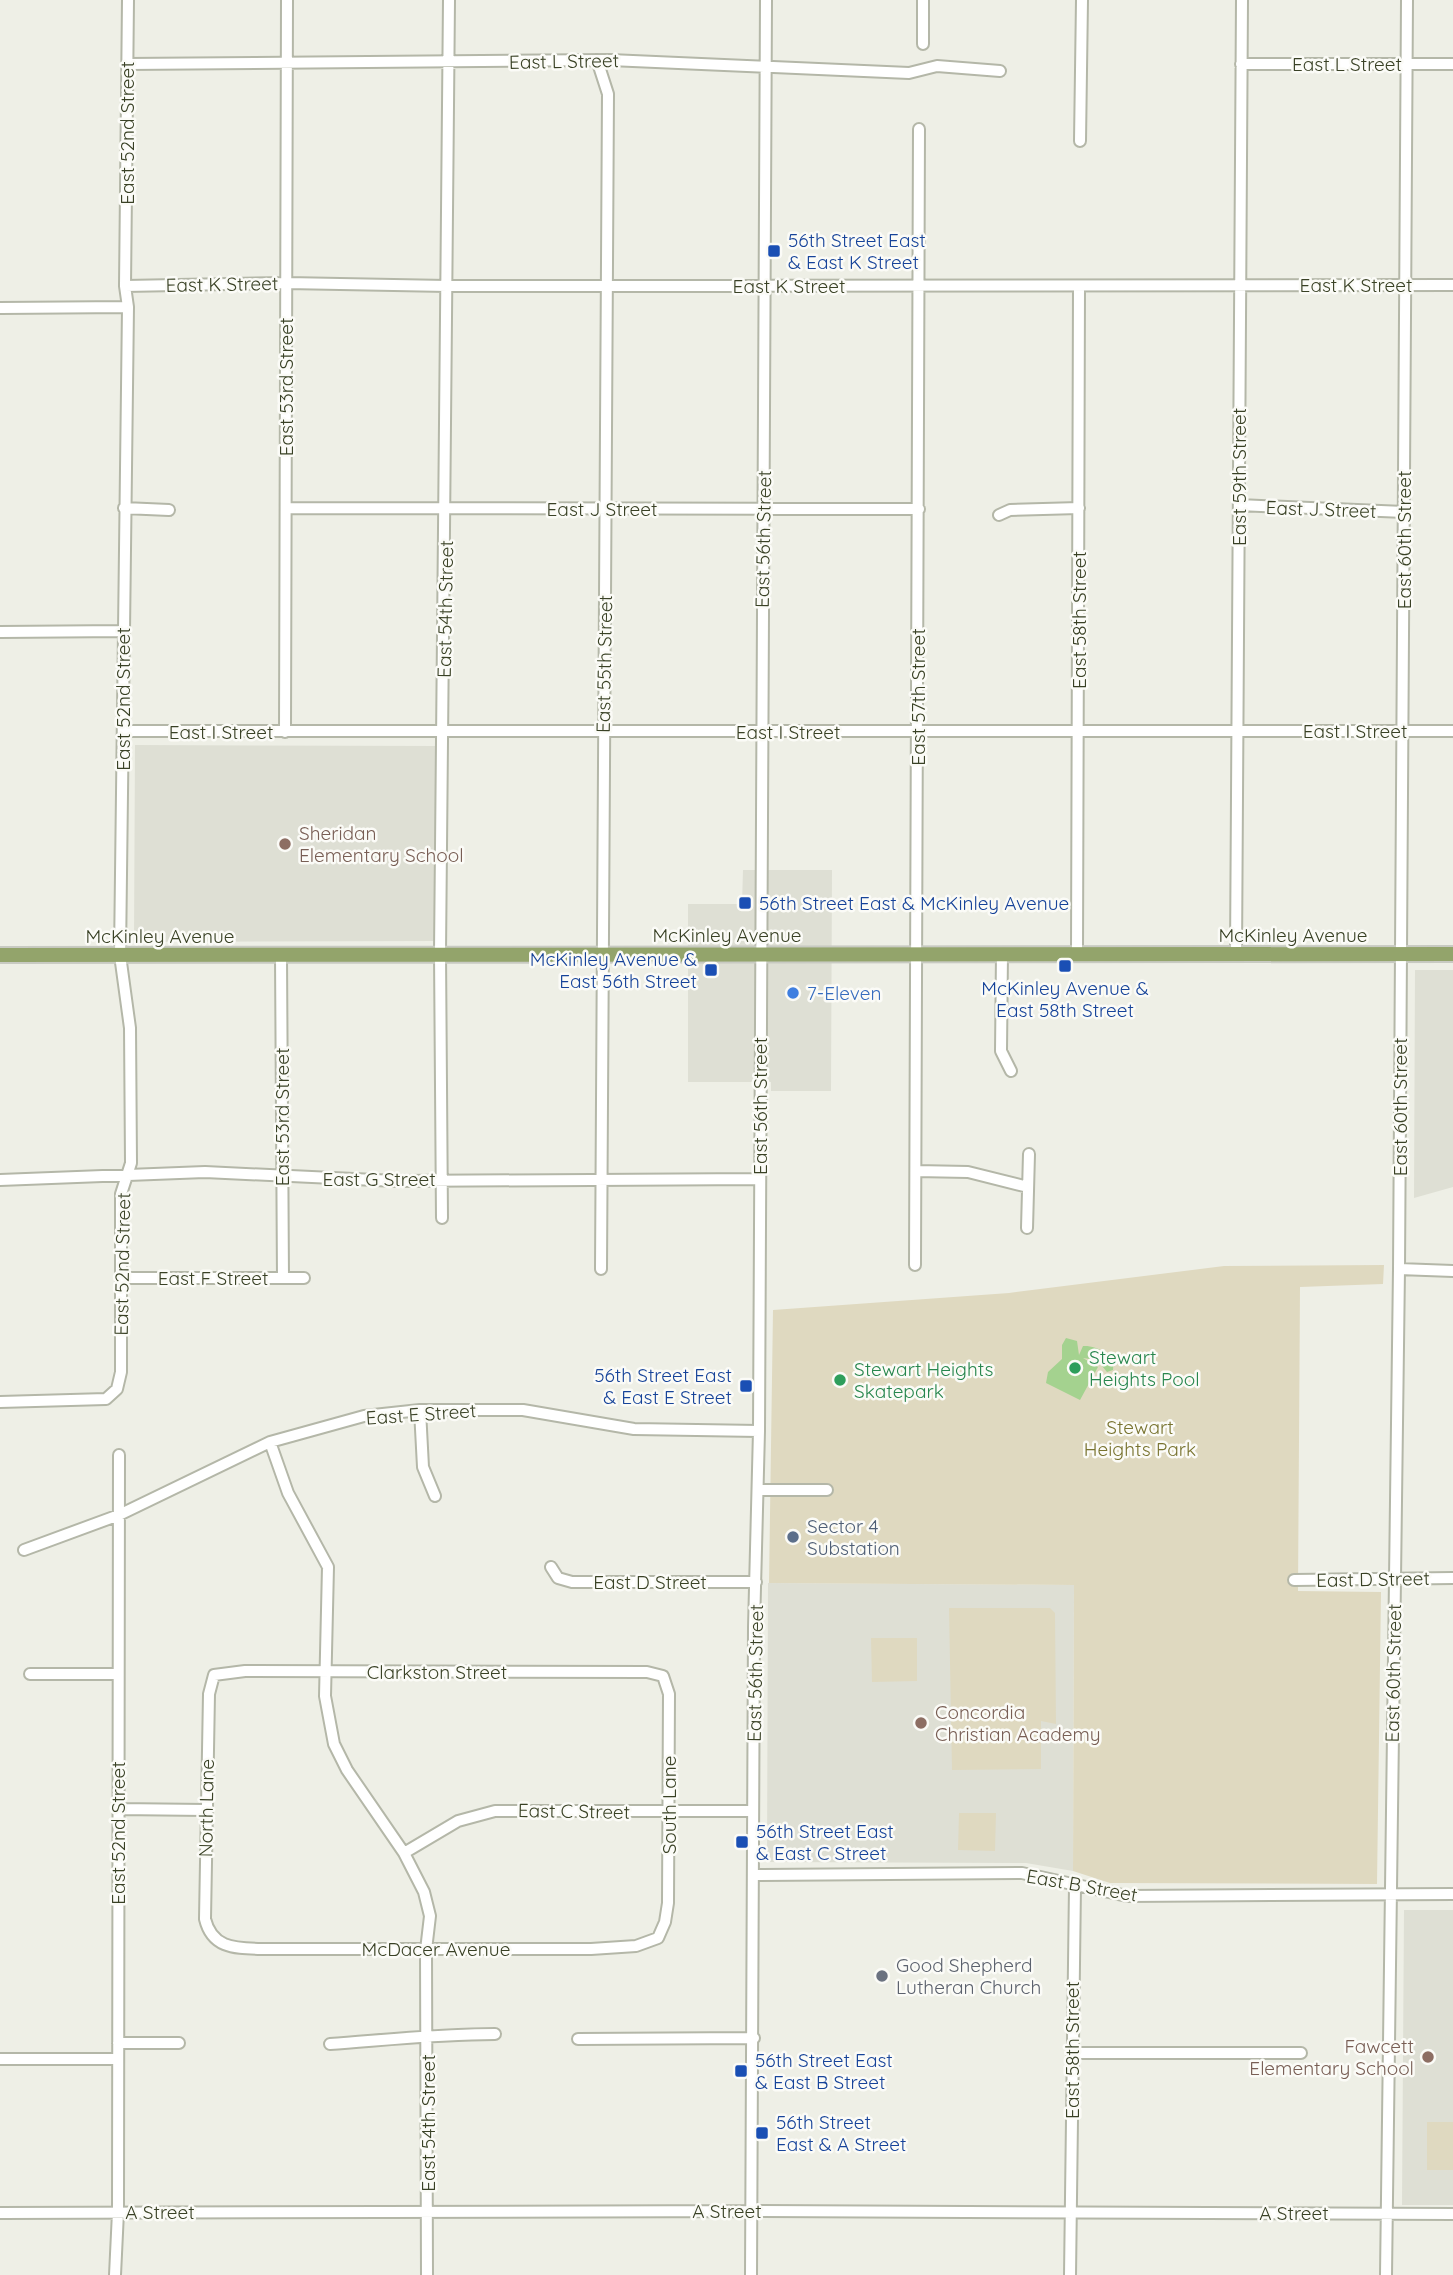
<svg xmlns="http://www.w3.org/2000/svg" width="1453" height="2275" viewBox="0 0 1453 2275" font-family="Quicksand,sans-serif">
<style>
.built{fill:#dedfd4}
.green{fill:#dfd9c0}
.water{fill:#a4d28f}
.lines{fill:none;stroke-linecap:round;stroke-linejoin:round}
.minor-casing{stroke:#b4b7a8;stroke-width:14}
.major-casing{stroke:#c8cac2;stroke-width:18}
.minor{stroke:#fff;stroke-width:10}
.major{stroke:#93a46b;stroke-width:14}
.transit-dot{fill:#1a4fb4;stroke:#fbfbf7;stroke-width:2.5}
.education-dot{fill:#8d6e63;stroke:#fbfbf7;stroke-width:2.5}
.shop-dot{fill:#3f7fe0;stroke:#fbfbf7;stroke-width:2.5}
.leisure-dot{fill:#2e9e5b;stroke:#fbfbf7;stroke-width:2.5}
.service-dot{fill:#5c6f8a;stroke:#fbfbf7;stroke-width:2.5}
.worship-dot{fill:#6b7280;stroke:#fbfbf7;stroke-width:2.5}
.labels{text-anchor:middle;dominant-baseline:central;stroke-width:5;stroke-linejoin:round;paint-order:stroke}
.street-label{font-size:19px;fill:#394125;stroke:#fbfbf7}
.transit-label{font-size:19px;fill:#164399;stroke:#fbfbf7;text-anchor:start}
.education-label{font-size:19px;fill:#785e54;stroke:#fbfbf7;text-anchor:start}
.shop-label{font-size:19px;fill:#366cbe;stroke:#fbfbf7;text-anchor:start}
.leisure-label{font-size:19px;fill:#27864d;stroke:#fbfbf7;text-anchor:start}
.park-label{font-size:19px;fill:#78732f;stroke:#fbfbf7}
.service-label{font-size:19px;fill:#4e5e75;stroke:#fbfbf7;text-anchor:start}
.worship-label{font-size:19px;fill:#5b616d;stroke:#fbfbf7;text-anchor:start}
</style>
<rect width="100%" height="100%" fill="#eeefe6"/>
<path class="built" d="M135,745L436,746L435,941L134,942Z
M743,870H832L831,1091H771V1082H688V904H742Z
M1415,970H1453V1187L1414,1198Z
M768,1583L1074,1585L1073,1871L1026,1863L767,1862Z
M1404,1910H1453V2205H1402Z"/>
<path class="green" d="M1384,1265L1383,1284L1300,1287L1298,1591L1381,1592L1377,1884L1110,1883L1073,1871L1074,1585L769,1583L773,1310L1009,1293L1224,1266Z
M949,1608H1050L1055,1613L1056,1724L1041,1721V1769L952,1770Z
M871,1638H917V1681L872,1682Z
M959,1813H996L995,1851L958,1850Z
M1427,2122H1453V2170H1427Z"/>
<path class="water" d="M1066,1338L1077,1341L1079,1355L1083,1346C1096,1345 1116,1355 1113,1370L1107,1372L1097,1360L1083,1358L1098,1367L1080,1400L1046,1383L1048,1372L1062,1359V1345Z"/>
<g class="lines">
<defs>
<path id="minor" d="M923,44V0
M597,60L608,94L601,1269
M127,64L610,60L909,73L937,66L1000,71
M1241,64H1453
M1080,141L1082,0
M125,286L287,283L447,286L1453,285
M0,308L128,307
M1239,505L1404,512
M124,508L169,510
M286,508L919,509
M999,515L1010,510L1079,508
M0,632L124,631
M123,731H1453
M285,732L287,0
M1077,953L1079,286
M1002,954L1001,1051L1011,1071
M1236,955L1242,0
M281,956L283,1278
M916,1171L968,1172L1028,1187
M0,1180L205,1172L396,1181L759,1179
M442,1218L440,953L449,0
M1027,1228L1029,1154
M915,1265L919,129
M1399,1269L1453,1271
M121,1278H304
M0,1402L106,1399L117,1389L121,1372V1194L131,1163L130,1028L120,955L128,307L125,286L128,0
M420,1410L423,1467L435,1496
M270,1442L288,1493L328,1567L325,1696L334,1744L347,1770L404,1853L424,1892L430,1916L426,1950L427,2275
M758,1490H827
M24,1550L119,1515L270,1442L364,1416L420,1410H523L634,1429L759,1431
M551,1567L558,1578L572,1582H756
M1294,1580L1453,1578
M245,1671L647,1672L663,1676L669,1694L668,1903L665,1922L658,1938L636,1946L591,1949H260C234,1948 212,1948 205,1919L209,1694L214,1675Z
M30,1674H118
M118,1809L206,1810
M404,1853L458,1821L495,1811H753
M753,1875L1022,1873L1127,1896L1453,1894
M578,2039L754,2038
M118,2043H179
M330,2044C385,2040 439,2034 495,2034
M1072,2053H1301
M0,2059H117
M0,2213L753,2211L1453,2214
M115,2275L118,2212L119,1455
M751,2275L754,1627L759,1431L766,0
M1070,2275L1075,1886
M1386,2275L1399,1269L1407,0"/>
<path id="major" d="M0,955L1453,954"/>
</defs>
<use href="#minor" class="minor-casing"/>
<use href="#major" class="major-casing"/>
<use href="#minor" class="minor"/>
<use href="#major" class="major"/>
</g>
<g class="transit-dot">
<rect x="767" y="244" width="14" height="14" rx="3.5"/>
<rect x="738" y="896" width="14" height="14" rx="3.5"/>
<rect x="1058" y="959" width="14" height="14" rx="3.5"/>
<rect x="704" y="963" width="14" height="14" rx="3.5"/>
<rect x="739" y="1379" width="14" height="14" rx="3.5"/>
<rect x="735" y="1835" width="14" height="14" rx="3.5"/>
<rect x="734" y="2064" width="14" height="14" rx="3.5"/>
<rect x="755" y="2126" width="14" height="14" rx="3.5"/>
</g>
<g class="education-dot">
<circle cx="285" cy="844" r="7"/>
<circle cx="921" cy="1723" r="7"/>
<circle cx="1428" cy="2057" r="7"/>
</g>
<circle class="shop-dot" cx="793" cy="993" r="7"/>
<g class="leisure-dot">
<circle cx="1075" cy="1368" r="7"/>
<circle cx="840" cy="1380" r="7"/>
</g>
<circle class="service-dot" cx="793" cy="1537" r="7"/>
<circle class="worship-dot" cx="882" cy="1976" r="7"/>
<g class="labels">
<g class="street-label">
<text transform="translate(564 61) rotate(-1)">East L Street</text>
<text x="1347" y="64">East L Street</text>
<text transform="translate(127 133) rotate(-90)">East 52nd Street</text>
<text transform="translate(222 284) rotate(-1)">East K Street</text>
<text x="1356" y="285">East K Street</text>
<text x="789" y="286">East K Street</text>
<text transform="translate(286 387) rotate(-90)">East 53rd Street</text>
<text transform="translate(1239 477) rotate(-90)">East 59th Street</text>
<text x="602" y="509">East J Street</text>
<text transform="translate(1321 509) rotate(2)">East J Street</text>
<text transform="translate(763 539) rotate(-89)">East 56th Street</text>
<text transform="translate(1404 540) rotate(-90)">East 60th Street</text>
<text transform="translate(445 609) rotate(-89)">East 54th Street</text>
<text transform="translate(1079 620) rotate(-90)">East 58th Street</text>
<text transform="translate(604 664) rotate(-89)">East 55th Street</text>
<text transform="translate(918 697) rotate(-90)">East 57th Street</text>
<text transform="translate(123 699) rotate(-90)">East 52nd Street</text>
<text x="1355" y="731">East I Street</text>
<text x="221" y="732">East I Street</text>
<text x="788" y="732">East I Street</text>
<text x="727" y="935">McKinley Avenue</text>
<text x="1293" y="935">McKinley Avenue</text>
<text x="160" y="936">McKinley Avenue</text>
<text transform="translate(760 1106) rotate(-90)">East 56th Street</text>
<text transform="translate(1400 1107) rotate(-90)">East 60th Street</text>
<text transform="translate(282 1117) rotate(-90)">East 53rd Street</text>
<text x="379" y="1179">East G Street</text>
<text transform="translate(122 1264) rotate(-89)">East 52nd Street</text>
<text x="213" y="1278">East F Street</text>
<text transform="translate(421 1414) rotate(-4)">East E Street</text>
<text transform="translate(1373 1579) rotate(-1)">East D Street</text>
<text x="650" y="1582">East D Street</text>
<text x="437" y="1672">Clarkston Street</text>
<text transform="translate(755 1673) rotate(-89)">East 56th Street</text>
<text transform="translate(1393 1673) rotate(-89)">East 60th Street</text>
<text transform="translate(669 1805) rotate(-90)">South Lane</text>
<text transform="translate(206 1808) rotate(-89)">North Lane</text>
<text transform="translate(574 1811) rotate(1)">East C Street</text>
<text transform="translate(118 1833) rotate(-90)">East 52nd Street</text>
<text transform="translate(1082 1885) rotate(10)">East B Street</text>
<text x="436" y="1949">McDacer Avenue</text>
<text transform="translate(1072 2050) rotate(-90)">East 58th Street</text>
<text transform="translate(428 2123) rotate(-90)">East 54th Street</text>
<text x="727" y="2211">A Street</text>
<text x="160" y="2212">A Street</text>
<text x="1294" y="2213">A Street</text>
</g>
<g class="transit-label">
<text x="788" y="240">56th Street East<tspan x="788" dy="22">&amp; East K Street</tspan></text>
<text x="759" y="903">56th Street East &amp; McKinley Avenue</text>
<text x="697" y="959" text-anchor="end">McKinley Avenue &amp;<tspan x="697" dy="22">East 56th Street</tspan></text>
<text x="1065" y="988" text-anchor="middle">McKinley Avenue &amp;<tspan x="1065" dy="22">East 58th Street</tspan></text>
<text x="732" y="1375" text-anchor="end">56th Street East<tspan x="732" dy="22">&amp; East E Street</tspan></text>
<text x="756" y="1831">56th Street East<tspan x="756" dy="22">&amp; East C Street</tspan></text>
<text x="755" y="2060">56th Street East<tspan x="755" dy="22">&amp; East B Street</tspan></text>
<text x="776" y="2122">56th Street<tspan x="776" dy="22">East &amp; A Street</tspan></text>
</g>
<g class="education-label">
<text x="299" y="833">Sheridan<tspan x="299" dy="22">Elementary School</tspan></text>
<text x="935" y="1712">Concordia<tspan x="935" dy="22">Christian Academy</tspan></text>
<text x="1414" y="2046" text-anchor="end">Fawcett<tspan x="1414" dy="22">Elementary School</tspan></text>
</g>
<g class="shop-label">
<text x="807" y="993">7-Eleven</text>
</g>
<g class="leisure-label">
<text x="1089" y="1357">Stewart<tspan x="1089" dy="22">Heights Pool</tspan></text>
<text x="854" y="1369">Stewart Heights<tspan x="854" dy="22">Skatepark</tspan></text>
</g>
<g class="park-label">
<text x="1140" y="1427">Stewart<tspan x="1140" dy="22">Heights Park</tspan></text>
</g>
<g class="service-label">
<text x="807" y="1526">Sector 4<tspan x="807" dy="22">Substation</tspan></text>
</g>
<g class="worship-label">
<text x="896" y="1965">Good Shepherd<tspan x="896" dy="22">Lutheran Church</tspan></text>
</g>
</g>
</svg>
